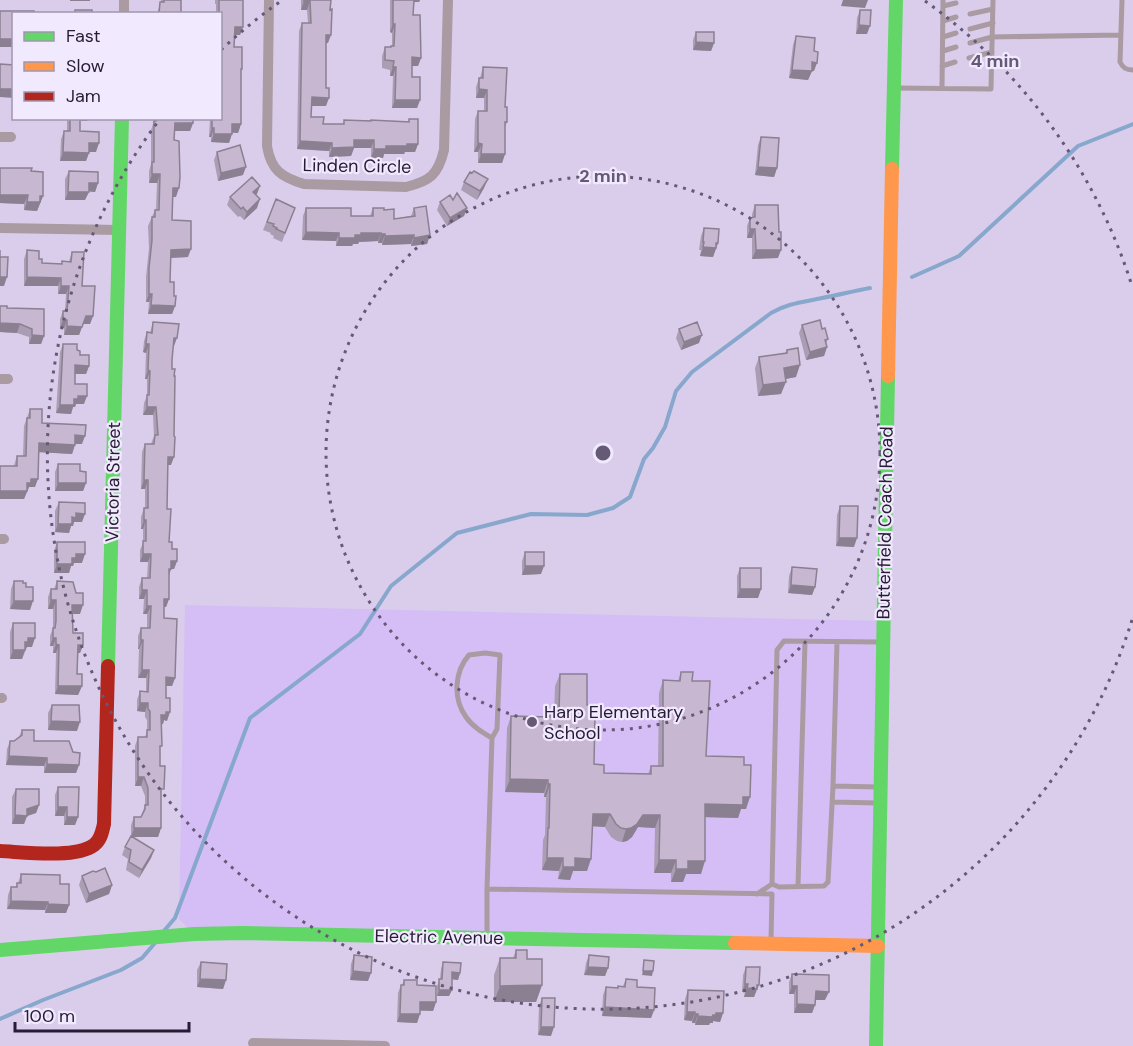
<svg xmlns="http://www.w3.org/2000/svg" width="1133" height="1046" viewBox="0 0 1133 1046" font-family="'DM Sans',sans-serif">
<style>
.built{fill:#d5bef5}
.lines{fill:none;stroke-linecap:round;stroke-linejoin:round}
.stream{stroke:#88a7cc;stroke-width:4}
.lane{stroke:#aa9aa2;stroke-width:5}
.street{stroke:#aa9aa2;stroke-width:10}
.fast{stroke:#63d668;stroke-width:14}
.slow{stroke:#ff974d;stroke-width:14}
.jam{stroke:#b3261e;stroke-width:14}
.wall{fill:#ab9db3}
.shaded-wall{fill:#8b8092}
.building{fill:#c7b7d0;stroke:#8b8092;stroke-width:1.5}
.ring{fill:none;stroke:#655975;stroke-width:3;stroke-dasharray:3 6}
.poi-dot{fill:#655975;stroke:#f1e9fe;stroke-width:2}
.labels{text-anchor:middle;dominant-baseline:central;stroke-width:4.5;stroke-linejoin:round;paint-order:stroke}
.street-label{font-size:18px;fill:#271b35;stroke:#f1e9fe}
.poi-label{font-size:18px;fill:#271b35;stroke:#f1e9fe;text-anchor:start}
.centre{fill:#655975;stroke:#f1e9fe;stroke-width:3}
.ring-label{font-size:18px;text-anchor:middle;font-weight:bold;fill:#655975;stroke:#f1e9fe;stroke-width:4.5;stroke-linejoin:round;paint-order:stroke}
</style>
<rect width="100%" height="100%" fill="#d9cdeb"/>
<path class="built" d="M185,605L883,621L878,946L194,934L179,919Z"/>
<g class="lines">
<path class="stream" d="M912,277L959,256L1078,146L1133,124
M163,932L175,918L250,718L360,634L391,586L457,533L531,514L587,515L613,508L630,497L644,459L653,448L665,427L676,391L692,372L771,313C788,303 804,302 822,298C838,295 854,291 870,288
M0,1019L43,1000L121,970L142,958L155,943"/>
<path class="lane" d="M1122,0L1120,62C1123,68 1126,70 1133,70
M943,6L956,3
M970,14L993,9
M943,21L956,17
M970,29L993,23
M943,37L956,33
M970,43L992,37L1120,35
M943,51L956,47
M969,58L992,52
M942,66L955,62
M896,88L991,89L993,0
M942,88L943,0
M837,642L833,786L879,787
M832,802L878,803
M772,884L777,650L784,641L879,642
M798,886L805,642
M487,889L772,894L771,941
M757,894L772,884L779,887L824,886L828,882L833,786
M487,936V889L492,738L497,729L500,655L485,653L469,655C454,672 453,699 466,717C472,726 482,732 492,738"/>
<path class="street" d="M269,0L267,146C271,170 281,177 304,184L406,187C430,181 438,175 444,150L448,0
M124,14V0
M0,137H11
M0,228L119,230
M0,379H8
M0,539H4
M0,698H2
M253,1043L385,1046"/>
<path class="fast" d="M892,169L896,0
M108,666L122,118
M0,950L194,934L242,933L735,943
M876,1046L888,376"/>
<path class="slow" d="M888,376L892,169
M735,943L878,946"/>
<path class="jam" d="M0,851C23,852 75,859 94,845C101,840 102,832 104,824L108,666"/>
</g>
<path class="wall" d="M161,0H182H181V14H157Z
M215,0H243V27L240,35H234V47L241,73V124L238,133H232L229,143L211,142V137H209L210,118H220V14H216V4H215Z
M301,0H331L328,43H326V106H311V117L323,124H343L344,120L408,121L409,119L418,144L415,152H405L404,154H384L383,158H371V148H354L351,156L329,157V151L297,149L299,31L302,23H308L307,10H301Z
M390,0H420L419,2H414L413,15L421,58L418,66H412V77L420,100L417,108H392L393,76H390V70L382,68V56L385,47H391L392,46V33L390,32Z
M860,10L867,34H856L857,18Z
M696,32L714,43L711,51L693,50V40Z
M796,36L814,51V71H812L808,80L789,78L793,45Z
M483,67L505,107L507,122L504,130L505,154L502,163H478V152H474L475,119L478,111H484V98H476V87L479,78H480Z
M67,118H88L87,121H80V131L96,152H89L86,161H60L61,139L64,131H67Z
M153,118H193V123L190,131H174L176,197H173L172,220L188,257L171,258L170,282L175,306L172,314H148L149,302H146V277L149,248L148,226L155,210H156L157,183H149V171L151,164V130L153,124Z
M761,137L777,168L774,177L755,175L758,145Z
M217,152L243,175L218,181L214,160Z
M0,168L31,171L43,196L37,211L24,210V204L0,203Z
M69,171L98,183L95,192L89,191L85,200H65V179Z
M464,182L484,188L477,200L461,190Z
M256,195L257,208L244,220L240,216L238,217L227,205L230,197Z
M276,199L295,208L282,242L273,238L274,236L270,234L271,233L263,230Z
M453,200L467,208L464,216L447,226L437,210L440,202Z
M755,205L778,258L752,259V238H747V226L750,218L752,217V214Z
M306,208L351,216H370L373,208L384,210L394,219L411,216L414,208L430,235L427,244L411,246V244L382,245V243H378V241L359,242L358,244H353L352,246H336V241L302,240L303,216Z
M704,228L718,243L713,257L700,256L701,250H699L701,236Z
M27,250L42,263L61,264L62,261H69L72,252L82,286L93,316L90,324H83L79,335H64V328H60V319L63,311H65L66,294H58V286H24V259Z
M0,306L7,308L44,336L41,344H29V337L17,333L0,332Z
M153,322L174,346H173L172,360L171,465H168L167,509L169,542L177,561L174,569H171L169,575V599L166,607H164V618L175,678L172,686H166L167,721L164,720L163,724H161L160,750L161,828L158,837H132L154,850L151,858L139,878L126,870L128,859L122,855L125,847L131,836V825L134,817H141L145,805V796L141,786H135V746L138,737H145L147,732V720L145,717V712L137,711V700L140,691L146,692V678H138L139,649H138V636L141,628H147V614H143L144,599H139V587L142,578H147L148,562H140V550L143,543V529H141V517L144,508H145V489H141L142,452L145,444H151L154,436L153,415H143L144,403L147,396V379H145L146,353L143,352L144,341L147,332L150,333Z
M802,325L822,329L828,339L826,344L827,347L824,356L806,360L799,333Z
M679,329L699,343L681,350L676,338Z
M63,344L77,350L89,366L86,374H75V384L84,404H76L75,407H73L71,414L56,413L60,352Z
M787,350L796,377L785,379L781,394L758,396L755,368L759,357L785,353Z
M30,409L42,423L82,444H75L72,454L39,452L35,487H29L24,499L14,465L17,456H23L24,426Z
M58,464L80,471L86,483L83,491H55V472Z
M59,502L82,522H74L73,526H71L69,533L55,532V511Z
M840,506L854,547L836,546L837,515Z
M57,542L82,563H74L73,566H71L69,573H54V551Z
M525,552L541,574L522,575V561Z
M792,567L815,587L812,595L788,593L789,576Z
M740,568L761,589L758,598H737V576Z
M14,581L23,583L26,587L30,610L10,609L11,589Z
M57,581L80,614H72L73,633L83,645L80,653H78L77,674L82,686L78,695L55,694L56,653H53V646H50V636L53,628V609H48V597L51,589H54Z
M13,623L32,647H27L22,659H10V632Z
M681,672L692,681L706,756L746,809H741L738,818L705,817L701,874H686L683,882H671V873H654L655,828L638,827L632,837L627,841L622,842L617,841L611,837L605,827L592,826L587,871H573L570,880L558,879L559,871L542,870L543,840L545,835L546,797H544V793L505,792L507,728L511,716L549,717L550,714H554L555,686L560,674L587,705L594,764L604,773L648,774L651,766H658L659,693L663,680L678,681Z
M52,705L77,731L48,730V713Z
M22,730L34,741L73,752L79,765L76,773H44V766L6,765L7,749L10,741H14L19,737Z
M58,787L78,817L75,825H64V816H55V795Z
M16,789L39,805L36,813L27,816L24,824H12V797Z
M21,874L60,884L69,905L66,913H45V910L7,909L8,895L11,887H16L17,883H18Z
M82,876L112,885L109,894L86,903L79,885Z
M516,950L527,959L542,985L536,1002H494V975L500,958H513Z
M354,955L368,981L350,980L351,964Z
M589,955L608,968L605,976L584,975L586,963Z
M201,962L226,980L223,989L197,987V970Z
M443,962L460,973L458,980L452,979V990L449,996H437V986L440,979L441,969Z
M746,967L756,993H755L754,997H744L745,992H742L743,975Z
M792,974L825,1000H815V1005L812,1013H794V994H789V982Z
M626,979L637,987L654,1010L651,1018L602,1016L603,995L606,987L618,988L623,986Z
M404,980L417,985L436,1002L433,1011H420L417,1023L397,1022L398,993L401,985H402Z
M688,990L723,1013L720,1022L713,1021V1023H710L709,1025H695V1023H692V1021L684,1020L685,999Z
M542,998L551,1036L538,1035L539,1006Z"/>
<path class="shaded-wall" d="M70,0H90V1H70Z
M411,0H420L419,2H411Z
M843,0H868L865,8L841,6Z
M304,1H310L307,10H301Z
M393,24H395L392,33L390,32Z
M859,25L870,26L867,34H856Z
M235,27H243L240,35H232Z
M326,35H331L328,43H323Z
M0,39H14V47H0Z
M696,42L714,43L711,51L693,50Z
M412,57L421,58L418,66H409Z
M812,62L817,63L814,71H809Z
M393,67H396L393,76H390Z
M792,70L812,71L808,80L789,78Z
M0,89H14V98L0,97Z
M479,89L487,90L484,98H476Z
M312,97L329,98L326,106H309Z
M395,100H420L417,108H392Z
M78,118H88L87,121H77Z
M175,123H193L190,131H172Z
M232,124H241L238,133L229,132Z
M212,128H214L211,137H209Z
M214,134H232L229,143L211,142Z
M354,140H374L371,148H354L351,156L329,157L332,148L343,147Z
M300,141L332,143L329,151L297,149Z
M89,143H99L96,152H86Z
M478,143L482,144L478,152H474Z
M407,144H418L415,152H405L404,154H384L383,158H371L374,149L386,146Z
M63,152L89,153L86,161H60Z
M481,154H505L502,163H478Z
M246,167L243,175L218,181L221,173Z
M758,167L777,168L774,177L755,175Z
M152,174H160L157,183H149Z
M488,179L484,188L477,200L480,191Z
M89,183H98L95,192L85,191Z
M260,186L257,194L250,200L253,192Z
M173,188H179L176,197H170Z
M68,192H89L85,200H65Z
M0,195H28L24,204L0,203Z
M40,196H43L37,211L24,210L27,202Z
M260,199L257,208L244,220L247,212Z
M467,208L464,216L447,226L450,218Z
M750,229H755L752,238H747Z
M306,232L339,233L336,241L302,240Z
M361,233H381L378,241L359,242L358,244H353L352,246H336L339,238Z
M381,234H385L382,243H378Z
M414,235L411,244L382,245L385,236Z
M430,235L427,244L411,246L414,238Z
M716,243H718L713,257L700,256L703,247Z
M191,249L188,257L168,258L171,250Z
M756,250H781L778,258L752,259Z
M0,277H7L4,286H0Z
M27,277L61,278L58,286H24Z
M61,286H69L66,294H58Z
M149,294H152L149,302H146Z
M151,305L175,306L172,314H148Z
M86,316H93L90,324H83Z
M63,320H67L64,328H60Z
M0,323L20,324L17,333L0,332Z
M67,326L82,327L79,335H64Z
M32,335L44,336L41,344H29Z
M702,335L699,343L681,350L684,342Z
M174,338H177L174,346H171Z
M146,344H149L146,353L143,352Z
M827,347L824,356L806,360L810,352Z
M75,365L89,366L86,374H72Z
M800,365L796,377L780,380L784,368Z
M148,370L150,371L147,379H145Z
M786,382L781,394L758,396L763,385Z
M78,396H87L84,404H76L75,407H73L71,414L56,413L60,405L74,399Z
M147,407H156L153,415H143Z
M75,435L85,436L82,444H72Z
M39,443L75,445L72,454L36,452Z
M168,457H174L171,465H165Z
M31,479H38L35,487H29L24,499H0V491L27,483Z
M144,480H148L145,489H141Z
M58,483H86L83,491H55Z
M76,513L85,514L82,522H74L73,526H71L69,533L55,532L58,524L72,517Z
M144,520H146L143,529H141Z
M839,538H857L854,547L836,546Z
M76,554H85L82,563H74L73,566H71L69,573H54L57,564L72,558Z
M143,554H151L148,562H140Z
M171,561H177L174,569H170H171L168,578Z
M525,566H544L541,574L522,575Z
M791,585L815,587L812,595L788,593Z
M740,589H761L758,598H737Z
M142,590H147L144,599H139Z
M164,599H169L166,607H161Z
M51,600H56L53,609H48Z
M14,601H33L30,610L10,609Z
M72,605H83L80,614H69Z
M147,606H151L147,614H143Z
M28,638H35L32,647H27L25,650H22L25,642Z
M53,638H56L53,646H50Z
M141,640H143L139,649H138Z
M56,644L59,645L56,653H53Z
M78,645H83L80,653H75Z
M13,650H25L22,659H10Z
M142,670H149L146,678H138Z
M166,677L175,678L172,686H163Z
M58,686H82L78,695L55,694Z
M140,703H148L145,712L137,711Z
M166,712H170L167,721L164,720L163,724H158L161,715Z
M51,721L80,722L77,731L48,730Z
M9,756L47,758L44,766L6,765Z
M47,764L79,765L76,773H44Z
M138,777H144L141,786H135Z
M510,779L548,780L544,793L505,792Z
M548,784H550L546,797H544Z
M743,797H750L746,809H741L738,818L700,817L705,804Z
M39,805L36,813L27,816L24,824H12L15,815L27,809Z
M58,807H67L64,816H55Z
M593,814H610L605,827L588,826Z
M643,815H660L655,828L638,827L632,837L627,841L622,842L626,829Z
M67,817H78L75,825H64Z
M134,828H161L158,837H131Z
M154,850L151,858L139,878L142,870Z
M547,858H563L559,871L542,870Z
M575,858L591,859L587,871H573L570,880L558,879L563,867Z
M659,860H676L671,873H654Z
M688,861H705L701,874H686L683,882H671L676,869Z
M112,885L109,894L86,903L89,894Z
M11,901L48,902L45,910L7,909Z
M48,904L69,905L66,913H45Z
M588,967L608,968L605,976L584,975Z
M353,971L371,973L368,981L350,980Z
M643,971H653L652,976L642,975Z
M452,972L460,973L458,980L450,979Z
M200,979L226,980L223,989L197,987Z
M745,984H748L745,992H742Z
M542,985L536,1002H494L500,986Z
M757,985H759L754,997H744L747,988Z
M792,986H797L794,994H789Z
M439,990H452L449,996H437Z
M816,991L829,992L825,1000H813Z
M420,1002H436L433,1011L417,1010Z
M797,1004L815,1005L812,1013H794Z
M605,1007L654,1010L651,1018L602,1016Z
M687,1012H695L692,1021L684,1020Z
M716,1013H723L720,1022L713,1021V1023H710L709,1025H695L698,1016L713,1015Z
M400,1014H420L417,1023L397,1022Z
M695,1014H698L695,1023H692Z
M541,1027H554L551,1036L538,1035Z"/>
<path class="building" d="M164,0H181V14H159L160,2H164Z
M219,0H243V27H235L234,47H242V69H241V124H232V134H214V128H212V118H220V14H219Z
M304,0H331L330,10L332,9L331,35H326V88H329V98L312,97L311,117H324L323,124H344V120L371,121V120L409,122V119H418V144H407V146H386V149H374V140H354V147L332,148V143L300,141L302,23H311L310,1H304Z
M393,0H414L413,15H420L421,58L412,57V77H420V100H395L396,67H393L394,61L385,60V47H391V46H394L395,24H393Z
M75,10H92V14H75Z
M860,10H871L870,26L859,25Z
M0,11H34V14H14V39H0Z
M696,32H714V43L696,42Z
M796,36L815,38L814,51L818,52L817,63L812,62V71L792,70Z
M0,64L14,65V89H0Z
M483,67L507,68L505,107H507V122H505V154H481L482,144L478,143V111H487V90L479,89V78H483Z
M70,118H80V131L99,132V143H89V153L63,152L64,131H70Z
M156,118H193V123H175L174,140L179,141L180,177L179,188H173L172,220L191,221V249L171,250L170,282H174V296H176L175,306L151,305L152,294H149V268L152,240V217H155V210H159L160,174H152V162H154V121H156Z
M761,137L779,138L777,168L758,167Z
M240,145L246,167L221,173L217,152Z
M0,168H32L31,171L43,172V196H40V202H27L28,195H0Z
M69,171L98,172V183H89V192H68Z
M474,171L488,179L480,191L464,182L470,172L472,173Z
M252,177L260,186L253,192L260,199L247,212L243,207L241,209L230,197Z
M457,193L467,208L450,218L440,202L450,195L453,200Z
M276,199L295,208L285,233L276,229L277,228L273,226L274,224L267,222Z
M755,205H778L779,232H781V250H756L755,229H750V218L755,217Z
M426,206L430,235L414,238V235L385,236V234H381V233H361V235H355V238H339V233L306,232V208H351V216H373V208H384V210L394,209V219L415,216L414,208Z
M704,228L719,229L718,243H716V248L703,247L704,242H703Z
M0,250V257H8L7,277H0Z
M27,250L39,251V259H42V263L62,264V261L71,262L72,252H84L82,286H95L93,316H86L82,327L67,326V320H63V311H67L69,286H61V278L27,277Z
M0,306H7V308L44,309V336L32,335V329L20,324L0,323Z
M820,320L822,329L825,328L828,339L825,340L827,347L810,352L802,325Z
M153,322L179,324L177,338H174L172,360V369H175L174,376H175L174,436L175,437L174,457H168L167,509H171L169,542H172V549H177V561H171V569H169V599H164V618L177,619L176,646L175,678L166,677V698H170V712H166V715H161L162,746H160V766H165L164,789H161V828H134V817H141L145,809V805H148V788L144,777H138V737H147V730H150V711L148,709V703H140V691L148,692L149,670H142L143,640H141V628H150L151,606H147V590H142V578H150L151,554H143V541H146V520H144V508H148V480H144L145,444H154L155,435H158L156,407H147V395H149L150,371L148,370L149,344H146L147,332L152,333Z
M697,322L702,335L684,342L679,329Z
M63,344H77V350L80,351V355H89V366L75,365V384H87V396H78V399H74V405H60Z
M798,348L800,365L784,368L786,382L763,385L759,357L787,353V350Z
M30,409H42V423L86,425L85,436L75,435V445L39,443L38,479H31V483H27V491H0V466H17V456H26L27,418H30Z
M58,464H80V471L86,472V483H58Z
M59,502L85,503V514L76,513V518L72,517V524H58Z
M840,506H858L857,538H839Z
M57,542H85V554H76V558H72V564H57Z
M525,552H544V566H525Z
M792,567L817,569L815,587L791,585Z
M740,568H761V589H740Z
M14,581H23V583H26V587H33V601H14Z
M57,581L73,582L76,593H83V605H72L73,633H83V645H78L77,674H82V686H58L59,645L56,644V638H53V628H55L56,621V600H51V589H57Z
M13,623H35V638H28V642H25V650H13Z
M681,672H693L692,681H710L706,756L744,757V765H751L750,797H743V805L705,804V861H688V869H676V860H659L660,815H643L637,824L631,828L626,829L621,828L616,824L610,814H593L591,859L575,858V867H563V858H547L548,828H549L550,784H548V780L510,779L511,716L550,717V714H559L560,674H587V705H594V715H595L594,764L604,765V773L651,774V766H663V680L680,681Z
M52,705H79L80,722L51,721Z
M22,730H34V741H69L73,752L80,753L79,765L47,764V758L9,756L10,741H14L22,735Z
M58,787H79L78,817H67V807H58Z
M16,789H39V805L27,809V816L15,815Z
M131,836L154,850L142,870L129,862L131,850L125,847Z
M105,868L112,885L89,894L82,876L93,871L96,872Z
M21,874L60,875V884H69V905L48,904V902L11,901V887H17V883H21Z
M516,950H527V959H542V985L500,986V958H516Z
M354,955L372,957L371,973L353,971Z
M589,955L609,957L608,968L588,967Z
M644,960L654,961L653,971H643Z
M201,962L227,964L226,980L200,979Z
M443,962L461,963L460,973L452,972V990H439V979H442Z
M746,967H760L759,985H757V989L747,988L748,984H745Z
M792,974L829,975V992L816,991L815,1005L797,1004V986H792Z
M626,979L637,980V987L655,988L654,1010L605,1007L606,987L618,988V986L625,987Z
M404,980H417V985L436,986V1002H420V1014H400L401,985H404Z
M688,990L724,991L723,1013H716V1015H713L712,1017L698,1016V1014H695V1012H687Z
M542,998H555L554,1027H541Z"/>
<g class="ring">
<circle cx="603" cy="453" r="277"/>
<path d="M1132 620A555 555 0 1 1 160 119M221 50A555 555 0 0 1 281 1M925 1A555 555 0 0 1 1132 286"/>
</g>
<circle class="poi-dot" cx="532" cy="722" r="6"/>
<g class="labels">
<g class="street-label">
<text transform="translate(357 166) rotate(1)">Linden Circle</text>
<text transform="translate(113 482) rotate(-89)">Victoria Street</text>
<text transform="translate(885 523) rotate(-89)">Butterfield Coach Road</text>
<text transform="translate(439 937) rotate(1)">Electric Avenue</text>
</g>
<g class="poi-label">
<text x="544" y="712">Harp Elementary<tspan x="544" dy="21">School</tspan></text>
</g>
</g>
<circle cx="603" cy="453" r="9" class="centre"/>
<g class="ring-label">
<text x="995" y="67">4 min</text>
<text x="603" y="182">2 min</text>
</g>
<rect x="12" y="12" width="210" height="108" fill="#f1e9fe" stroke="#a097ae" stroke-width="1.5"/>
<rect x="24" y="32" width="30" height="9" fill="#63d668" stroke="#a097ae" stroke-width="1.5"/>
<text x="66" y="42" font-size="18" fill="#271b35">Fast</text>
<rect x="24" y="62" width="30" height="9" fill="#ff974d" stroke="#a097ae" stroke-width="1.5"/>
<text x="66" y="72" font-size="18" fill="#271b35">Slow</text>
<rect x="24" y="92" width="30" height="9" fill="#b3261e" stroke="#a097ae" stroke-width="1.5"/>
<text x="66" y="102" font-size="18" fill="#271b35">Jam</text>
<path d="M15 1022v9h174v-9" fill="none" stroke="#271b35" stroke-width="3"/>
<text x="24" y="1022" font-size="18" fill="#271b35" stroke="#f1e9fe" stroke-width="4.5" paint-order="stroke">100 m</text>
</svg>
